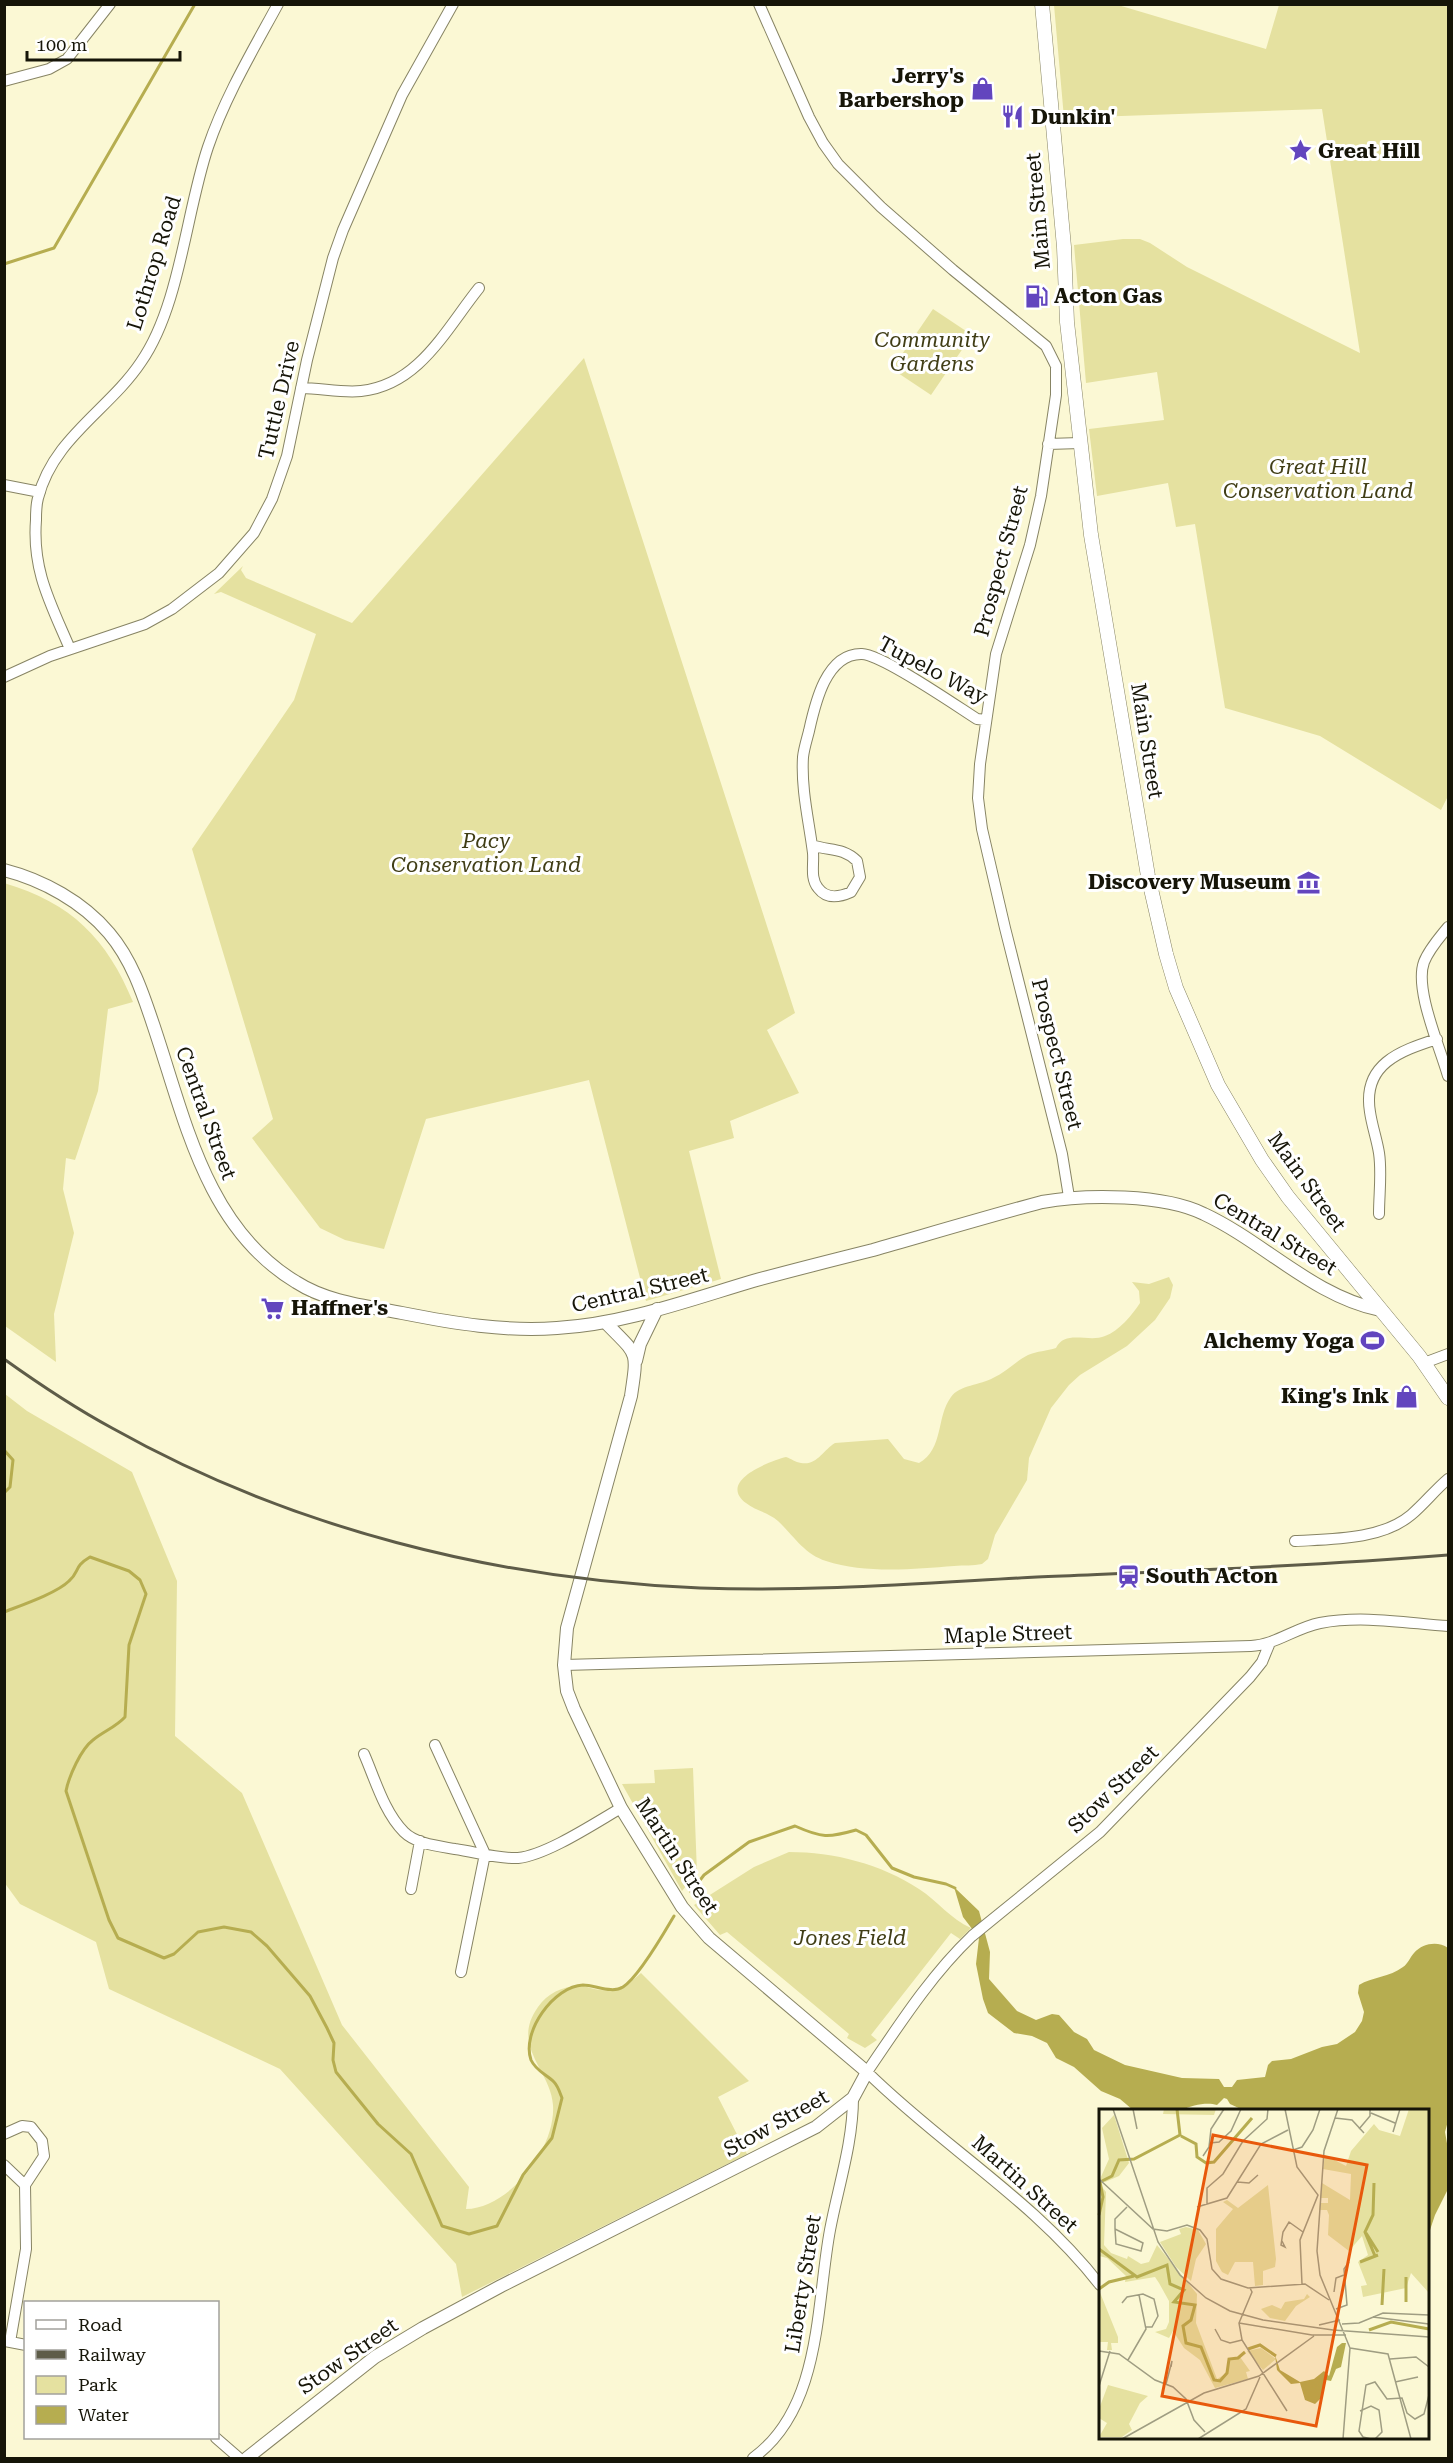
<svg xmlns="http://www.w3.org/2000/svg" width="1453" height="2463" viewBox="0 0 1453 2463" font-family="'Roboto Serif',serif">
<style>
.green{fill:#e5e1a0}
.water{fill:#b6ad50}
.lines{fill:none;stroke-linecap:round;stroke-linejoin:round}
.stream{stroke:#b6ad50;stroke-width:3}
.minor-casing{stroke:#878464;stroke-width:12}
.tertiary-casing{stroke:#878464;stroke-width:14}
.secondary-casing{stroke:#878464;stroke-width:15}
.minor{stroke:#fff;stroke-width:10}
.tertiary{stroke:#fff;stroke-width:12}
.secondary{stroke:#fff;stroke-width:14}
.rail{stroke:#5e5c48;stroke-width:3}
.labels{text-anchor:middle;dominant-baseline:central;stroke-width:6;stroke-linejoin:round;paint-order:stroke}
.poi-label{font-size:21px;font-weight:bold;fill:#161508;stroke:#fff;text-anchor:start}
.street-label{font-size:21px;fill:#161508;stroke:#fff}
.park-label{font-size:21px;font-style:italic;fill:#413e16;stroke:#fff}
.inset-river{fill:none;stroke:#b6ad50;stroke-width:3}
.inset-road{fill:none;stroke:#9f9d82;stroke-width:1.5}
.view{fill:#e8590c;fill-opacity:0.15;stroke:#e8590c;stroke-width:3}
.inset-edge{fill:none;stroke:#161508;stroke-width:3}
</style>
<rect width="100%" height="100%" fill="#fbf8d4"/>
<path class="green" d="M1054,5H1118L1266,49L1279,5H1448V796L1441,810L1320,736L1225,708L1195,524L1176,527L1168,483L1097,496L1089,429L1164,420L1157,372L1086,383L1074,245L1123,239H1140L1150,243L1187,267L1360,353L1322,109L1064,118Z
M933,309L972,335L931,395L892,369Z
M584,358L795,1013L767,1030L799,1093L730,1121L734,1138L689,1151L721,1279L646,1301L589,1080L426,1119L384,1249L345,1240L320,1228L252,1138L273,1119L192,849L294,700L316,634L221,592L214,594L243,566L241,570L246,578L352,623Z
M4,883C72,903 107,939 133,1002L108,1009L98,1091L75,1160L66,1158L63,1189L74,1233L54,1314L56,1362L5,1326Z
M1169,1277L1173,1285L1170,1298L1155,1320L1127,1346L1080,1375L1069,1385L1051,1408L1029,1458L1027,1480L995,1535L988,1559L982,1564C973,1566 964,1565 954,1566C915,1569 865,1574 826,1561C804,1554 794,1536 778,1521C768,1512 756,1511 746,1503C717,1481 770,1461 786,1457C792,1459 795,1462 801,1463C817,1466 823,1450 835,1443L888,1439L904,1459L919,1463C944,1449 936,1417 951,1397C959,1385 981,1385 993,1378C1006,1372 1016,1361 1028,1355C1037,1351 1047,1351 1056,1348C1065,1329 1089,1343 1105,1336C1119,1331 1132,1315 1140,1303L1139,1291L1132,1282L1149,1284Z
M5,1394L27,1411L132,1472L177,1581L175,1736L242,1793L342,2025L469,2187L466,2209C510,2208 556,2148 553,2105C551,2070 510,2046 538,2007C549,1991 568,1984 587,1987C594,1989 601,1991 609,1990C622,1988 631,1982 641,1973L749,2081L718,2097L747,2154L462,2297L456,2264L280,2069L109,1989L96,1942L20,1904L4,1882Z
M693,1768L697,1873L682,1891L622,1784L655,1783L654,1770Z
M789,1852C834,1852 881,1864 919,1889C938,1901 950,1919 971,1928L960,1939L951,1933L871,2035L877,2040L865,2048L847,2038L849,2034L727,1932L720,1935L694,1905L754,1867Z"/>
<path class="water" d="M954,1887L979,1911L990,1952L989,1979L1017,2011L1036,2020L1052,2014L1059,2015L1074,2032L1087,2039L1094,2050L1125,2065L1182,2078L1219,2079L1224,2087H1232L1237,2080L1265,2077L1268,2065L1272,2061L1291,2059L1322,2047L1337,2044L1355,2032L1362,2021L1364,2012L1358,1993L1359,1985C1372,1977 1390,1977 1403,1967C1408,1964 1410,1957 1414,1953C1423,1943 1438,1941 1448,1948V2121L1445,2132L1448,2149V2189L1435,2215L1428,2236V2110H1243L1230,2104L1227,2099L1224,2098L1217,2105C1207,2102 1192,2105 1182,2110H1133L1120,2099L1101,2091L1074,2067L1056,2058L1047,2043L1032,2036L1014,2033L988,2013L983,1999L976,1964L979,1938L963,1917Z"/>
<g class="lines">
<path class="stream" d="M4,264L54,248L195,4
M4,1450L13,1460L10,1487L4,1493
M4,1612C22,1605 57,1593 69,1581C80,1572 73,1567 90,1557L129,1571L140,1580L146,1594L129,1645L125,1717C116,1727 104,1731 93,1740C81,1749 69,1776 66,1791L109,1920L118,1938L164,1958L174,1954L198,1932L224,1927L251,1932L267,1946L310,1996L327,2028L334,2043L333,2060L336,2072L378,2124L411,2154L442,2226L469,2234L497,2226L523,2175L552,2138L562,2098C560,2093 558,2086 554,2082C546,2074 536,2071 531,2060C521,2032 554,1986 583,1985C595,1985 612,1994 623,1987C639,1977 664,1933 674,1916
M691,1892L704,1875L749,1842L795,1826C822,1838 828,1838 856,1830L866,1835L892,1868L914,1877L946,1884L955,1888"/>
<defs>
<path id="minor" d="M759,4L809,117L823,143L838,164L881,207L953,270L1046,346L1056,366V395L1041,496L1030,545L996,654L980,764L978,798L982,829L1005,928L1062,1154L1069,1197
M4,81L49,69L67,59L110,4
M301,388C321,388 341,393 361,391C419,385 446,329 479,288
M1048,444L1080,443
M4,485L40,492
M70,649C51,604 32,571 36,520C36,513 36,505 38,498C53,438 109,410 141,362C180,306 186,212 208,147C225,97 253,50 278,4
M4,677L50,656L145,624L172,609L219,573L254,533L272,499L287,456L307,360L333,258L343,230L402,95L453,4
M812,845C828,851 843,847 857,861L860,877L851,892C840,897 827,900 818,888C810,878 814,865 813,853C809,821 801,790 803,757C804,748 807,739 809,731C815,704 826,653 862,654C883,655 955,705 977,719L986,720
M1448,927C1440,937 1429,949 1424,962C1414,989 1440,1047 1448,1076
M1379,1214C1379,1194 1382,1173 1379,1153C1377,1140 1372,1126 1370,1112C1362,1064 1400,1051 1437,1039
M1424,1363L1448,1354
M1295,1541C1332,1539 1381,1540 1411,1515C1424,1504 1435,1490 1448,1479
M564,1665L1251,1646C1275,1645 1295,1628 1320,1623C1362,1615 1406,1623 1448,1626
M435,1745L485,1854
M364,1754C375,1779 384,1812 404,1832C416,1844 438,1846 455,1849C476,1852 497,1859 518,1858C547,1855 595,1823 621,1808
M411,1889L420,1841
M461,1972L485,1854
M4,2134L22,2126L31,2127L42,2141L44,2156L25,2185L26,2249L10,2342
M4,2165L25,2185
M1100,2285C1035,2201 942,2146 867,2072C899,2025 931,1975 972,1936L1100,1832L1250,1677L1262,1662L1269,1645
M5,2341L26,2345
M216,2438L239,2458
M753,2458C822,2408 816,2305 830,2230C838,2187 853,2143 853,2098"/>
<path id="tertiary" d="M4,870C43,880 83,902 109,933C132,960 143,994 154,1027C185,1119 206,1228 296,1282C327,1302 366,1306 402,1313C453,1323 505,1332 557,1328C624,1324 689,1300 753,1281C793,1270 833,1260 873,1250C929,1234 986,1217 1042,1202C1086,1194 1164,1194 1204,1214C1264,1242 1313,1296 1380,1310
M636,1361L640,1344L657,1309
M247,2458L375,2357L423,2328L501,2286L816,2127L853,2098L867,2072L709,1938L682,1907L621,1808L574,1709L567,1691L564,1665L567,1628L631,1396C638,1349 638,1356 606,1323"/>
<path id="secondary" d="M1042,4L1064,247L1067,322L1091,535L1148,876L1166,954L1176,988L1218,1085L1262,1160L1288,1197L1419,1356L1448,1398"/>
</defs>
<use href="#minor" class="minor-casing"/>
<use href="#tertiary" class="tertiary-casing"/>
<use href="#secondary" class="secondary-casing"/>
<use href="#minor" class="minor"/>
<use href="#tertiary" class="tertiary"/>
<use href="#secondary" class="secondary"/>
<path class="rail" d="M4,1359C39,1384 75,1408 112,1428C290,1528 496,1580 700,1588C812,1592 925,1583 1037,1577C1174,1571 1312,1566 1448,1555"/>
</g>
<defs>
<symbol id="shop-bare" viewBox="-9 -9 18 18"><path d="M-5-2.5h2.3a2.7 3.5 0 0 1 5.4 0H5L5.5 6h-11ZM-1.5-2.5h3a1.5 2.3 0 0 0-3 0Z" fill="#6245be" stroke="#fff" stroke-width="2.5" paint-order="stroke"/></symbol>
<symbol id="restaurant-bare" viewBox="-9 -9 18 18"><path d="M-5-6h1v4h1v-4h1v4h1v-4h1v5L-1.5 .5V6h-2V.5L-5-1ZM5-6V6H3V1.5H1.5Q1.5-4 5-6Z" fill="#6245be" stroke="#fff" stroke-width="2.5" paint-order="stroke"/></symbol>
<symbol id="sight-bare" viewBox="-9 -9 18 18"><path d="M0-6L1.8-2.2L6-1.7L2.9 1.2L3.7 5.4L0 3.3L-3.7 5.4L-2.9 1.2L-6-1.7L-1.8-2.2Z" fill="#6245be" stroke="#fff" stroke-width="2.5" paint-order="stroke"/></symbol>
<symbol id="fuel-bare" viewBox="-9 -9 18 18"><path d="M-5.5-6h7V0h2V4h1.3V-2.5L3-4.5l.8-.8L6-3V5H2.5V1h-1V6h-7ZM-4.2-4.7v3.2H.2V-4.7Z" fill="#6245be" stroke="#fff" stroke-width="2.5" paint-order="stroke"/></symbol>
<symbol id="museum-bare" viewBox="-9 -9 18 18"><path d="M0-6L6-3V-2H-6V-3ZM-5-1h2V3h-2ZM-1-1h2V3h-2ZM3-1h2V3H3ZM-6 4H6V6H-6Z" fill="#6245be" stroke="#fff" stroke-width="2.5" paint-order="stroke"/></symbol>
<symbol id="supermarket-bare" viewBox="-9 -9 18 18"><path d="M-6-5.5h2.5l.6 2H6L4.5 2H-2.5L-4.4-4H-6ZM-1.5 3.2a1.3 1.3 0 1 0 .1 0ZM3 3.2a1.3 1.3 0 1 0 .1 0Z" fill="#6245be" stroke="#fff" stroke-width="2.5" paint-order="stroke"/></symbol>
<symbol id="stadium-bare" viewBox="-9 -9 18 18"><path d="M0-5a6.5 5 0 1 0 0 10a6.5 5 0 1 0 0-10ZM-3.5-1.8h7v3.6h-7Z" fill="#6245be" stroke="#fff" stroke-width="2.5" paint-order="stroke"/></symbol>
<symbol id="station-bare" viewBox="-9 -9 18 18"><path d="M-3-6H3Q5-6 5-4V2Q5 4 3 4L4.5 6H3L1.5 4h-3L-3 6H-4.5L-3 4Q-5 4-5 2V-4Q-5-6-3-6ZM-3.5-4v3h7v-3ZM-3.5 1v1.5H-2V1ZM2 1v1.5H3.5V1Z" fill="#6245be" stroke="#fff" stroke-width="2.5" paint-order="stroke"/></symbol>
</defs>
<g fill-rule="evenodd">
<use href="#shop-bare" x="966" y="72" width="33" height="33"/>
<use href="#restaurant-bare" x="996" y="100" width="33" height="33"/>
<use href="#sight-bare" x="1284" y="134" width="33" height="33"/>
<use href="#fuel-bare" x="1020" y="280" width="33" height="33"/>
<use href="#museum-bare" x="1292" y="866" width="33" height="33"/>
<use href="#supermarket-bare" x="256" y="1292" width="33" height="33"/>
<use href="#stadium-bare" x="1356" y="1324" width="33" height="33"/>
<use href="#shop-bare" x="1390" y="1380" width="33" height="33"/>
<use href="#station-bare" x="1112" y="1560" width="33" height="33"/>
</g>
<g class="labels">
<g class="poi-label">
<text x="964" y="76" text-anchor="end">Jerry's<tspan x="964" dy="24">Barbershop</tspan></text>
<text x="1031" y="117">Dunkin'</text>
<text x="1318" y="151">Great Hill</text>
<text x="1054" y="296">Acton Gas</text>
<text x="1291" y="882" text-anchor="end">Discovery Museum</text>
<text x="291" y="1308">Haffner's</text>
<text x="1354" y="1341" text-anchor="end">Alchemy Yoga</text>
<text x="1389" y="1396" text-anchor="end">King's Ink</text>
<text x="1146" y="1576">South Acton</text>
</g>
<g class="street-label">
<text transform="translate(1038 211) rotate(-95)">Main Street</text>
<text transform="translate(154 263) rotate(-73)">Lothrop Road</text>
<text transform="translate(279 400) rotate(-77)">Tuttle Drive</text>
<text transform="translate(1001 561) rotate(-75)">Prospect Street</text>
<text transform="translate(933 670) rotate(28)">Tupelo Way</text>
<text transform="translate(1147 741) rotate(81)">Main Street</text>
<text transform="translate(1057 1054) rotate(76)">Prospect Street</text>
<text transform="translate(206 1113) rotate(70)">Central Street</text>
<text transform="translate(1307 1182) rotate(54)">Main Street</text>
<text transform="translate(1275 1234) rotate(31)">Central Street</text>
<text transform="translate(640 1290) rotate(-13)">Central Street</text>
<text transform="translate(1008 1634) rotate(-2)">Maple Street</text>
<text transform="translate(1113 1789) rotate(-44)">Stow Street</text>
<text transform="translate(677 1856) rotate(57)">Martin Street</text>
<text transform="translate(776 2123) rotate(-29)">Stow Street</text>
<text transform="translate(1025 2184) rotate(42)">Martin Street</text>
<text transform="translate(803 2284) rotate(-81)">Liberty Street</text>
<text transform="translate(348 2356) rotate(-35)">Stow Street</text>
</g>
<g class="park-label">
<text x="932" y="340">Community<tspan x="932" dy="24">Gardens</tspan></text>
<text x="1318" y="467">Great Hill<tspan x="1318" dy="24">Conservation Land</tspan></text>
<text x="486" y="841">Pacy<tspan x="486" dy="24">Conservation Land</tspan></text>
<text x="850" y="1938">Jones Field</text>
</g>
</g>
<g transform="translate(1099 2109)">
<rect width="330" height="330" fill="#fbf8d4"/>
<path d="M65,0H117L115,6L64,5ZM310,0H330V184L312,164L307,179L264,188L262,177L268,176L259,153L269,146L263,127L250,142L229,126L230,106L228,101H220L221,94H229V89H221L223,74L251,91L252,65L224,60L226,46L247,57L252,42L275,15L280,21L301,27ZM15,6L30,54L20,67L6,73L1,70L10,50L3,19ZM0,74L7,83L5,136L12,144L28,150L29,147L42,155L50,153L58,136L98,185L97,214L118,270L128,264L130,250L141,248L151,262L147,263L149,270L116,279L101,251L85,239L74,222L70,229L56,223L67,220L70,213V192L60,174L56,168L26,173L27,167L8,149L0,147ZM169,76L177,150L176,158L164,162V176L156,177L154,153H136L129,166L123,163L117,152V120L134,100L124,93L128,91L139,99ZM87,118L99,121L107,135L97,150L92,172L77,158L61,133L82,125L80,120ZM0,181L19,228V234H12L13,241H8L9,233H0ZM208,185L211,188L197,197L186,212L171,209L162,200L173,196L182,200L186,193L205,190ZM162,239L177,250L164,261L148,242ZM9,276L49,287L41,294L30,315L33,321L23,328H0L8,314L0,309V300Z" fill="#e5e1a0"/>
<path d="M243,234H247L242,258L237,260L232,272L227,271L223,288L216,295L206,291L201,274L192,275L178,261L176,246L181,261L201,273L215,270L225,262L230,267L238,238Z" fill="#b6ad50"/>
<path class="inset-river" d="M82,27L97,35L98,48L107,54L115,53L153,9M275,74L274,106L266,123L276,147M0,106L4,88L1,73L13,67L20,51L35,50L81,26L78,0M267,124L279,143M0,140L38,168L68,156L71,175L85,181L75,193L96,196L92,211L84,217L87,234L102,238L115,271L121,272L128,264L130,250L139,249L146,243M261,153L279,146M307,168V193M0,180L10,173L35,167M283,196L285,160M270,221L292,213L330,220M149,240L161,236L177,247"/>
<path class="inset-road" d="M14,0L59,133L81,166L107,189L131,202L164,211L234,221L330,228M34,0L38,20M186,0L198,58L219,86L201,131L203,175M239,0L225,42L218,142L221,166L251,239L244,330M272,4L296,14M236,9L253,11L265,24M260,20L271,7V0M294,23L301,0M111,34L120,33L132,22L142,0M194,41L203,38L214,21L221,0M104,47L110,38L112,20L125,0M0,70L54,120L68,122L88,116L101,121L108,130L113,160L122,170L149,179L206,175L230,191M138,73L150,74L159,66M108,96V79L124,65L144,32L168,10L169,0M98,98L128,89L162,35L189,21M16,120L17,135L42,142L44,134L16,120V110L28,98M183,132L186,138L182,136L184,123L190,113L204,123M151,179L153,183L140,214L143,231L188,302M235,183L237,169L245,166M23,194L28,188L44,185L55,190L59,207L53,218H47M237,200L248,196L245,160L250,153M274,208L330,215M140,214L213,226H247M243,215L260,214L284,204L330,206M220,216L241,211M116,220L122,231L131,234L143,231M251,239L289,245L312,330M0,242L20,245L56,271L74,278L87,290L95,311L106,323M291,250L317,248L330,258M29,251L47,220L40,186M296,273L319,268M67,275L73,252L72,258M0,277L11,242M261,302L272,297L280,301L283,323L276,330M23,330L105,284L160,267L215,227M99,330L147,300L161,268M272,330L264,328L260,322L267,276L276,273L288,290L303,289L308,304L316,310L325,305L330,286"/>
<path class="view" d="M114,26L268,56L217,317L63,287Z"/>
<rect width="330" height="330" class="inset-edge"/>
</g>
<rect width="1453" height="2463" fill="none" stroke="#161508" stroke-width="12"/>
<rect x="24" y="2301" width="195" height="138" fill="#ffffff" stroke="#a2a19c" stroke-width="1.5"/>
<rect x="36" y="2320" width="30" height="9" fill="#ffffff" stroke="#a2a19c" stroke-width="1.5"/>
<text x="78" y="2331" font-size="18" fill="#161508">Road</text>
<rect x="36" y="2350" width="30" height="9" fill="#5e5c48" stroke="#a2a19c" stroke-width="1.5"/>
<text x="78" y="2361" font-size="18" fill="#161508">Railway</text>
<rect x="36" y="2376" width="30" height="18" fill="#e5e1a0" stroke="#a2a19c" stroke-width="1.5"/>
<text x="78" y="2391" font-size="18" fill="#161508">Park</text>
<rect x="36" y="2406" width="30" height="18" fill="#b6ad50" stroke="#a2a19c" stroke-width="1.5"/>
<text x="78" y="2421" font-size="18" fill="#161508">Water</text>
<path d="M27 51v9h153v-9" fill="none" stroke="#161508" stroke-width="3"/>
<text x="36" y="51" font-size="18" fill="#161508" stroke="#ffffff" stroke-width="4.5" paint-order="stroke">100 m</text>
</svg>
